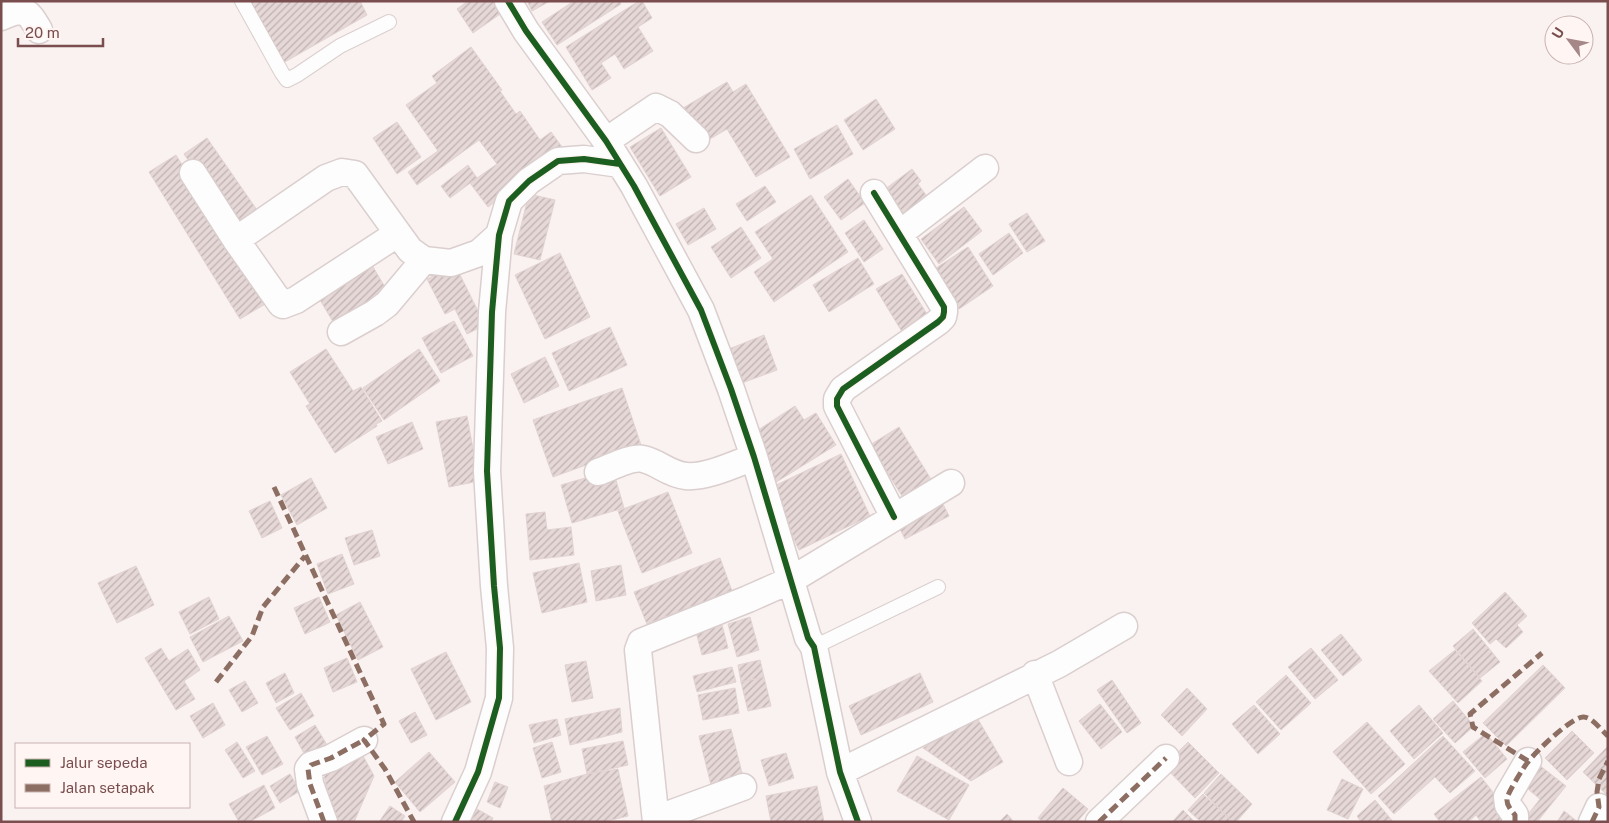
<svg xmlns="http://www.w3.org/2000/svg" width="1609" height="823" viewBox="0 0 1609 823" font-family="'Public Sans',sans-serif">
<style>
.building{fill:url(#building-hatch);stroke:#e2d3d2}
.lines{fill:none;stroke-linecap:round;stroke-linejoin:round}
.lane-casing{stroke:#dacfce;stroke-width:16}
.street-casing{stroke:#dacfce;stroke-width:29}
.lane{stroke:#fefdfd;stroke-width:14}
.street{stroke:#fefdfd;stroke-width:26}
.quiet{stroke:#8d6e63;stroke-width:5;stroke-dasharray:10 5;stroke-linecap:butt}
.cycleway-casing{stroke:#fff6f3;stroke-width:9}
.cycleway{stroke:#1b5e20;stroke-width:6}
</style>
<defs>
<pattern id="building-hatch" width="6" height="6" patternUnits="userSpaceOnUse" patternTransform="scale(1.25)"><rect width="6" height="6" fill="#e6d8d7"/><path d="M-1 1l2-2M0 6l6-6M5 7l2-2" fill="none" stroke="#bfb1b1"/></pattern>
</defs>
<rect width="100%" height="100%" fill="#f9f2f0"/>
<path class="building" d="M248,1H360L367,15L283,63Z
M468,1H496L503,12L473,33L457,9Z
M527,1H550L532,11Z
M574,1H619L621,4L557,45L542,22Z
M639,1H642L652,18L638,27L653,51L624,69L615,54L601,63L611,78L592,90L566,47Z
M471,47L502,90L500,91L516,114L520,111L540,140L551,132L565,151L488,207L470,183L497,164L479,140L417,185L408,172L438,151L406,105L437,83L432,76Z
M727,82L733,92L746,84L790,157L756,177L727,129L703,143L683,108Z
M876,99L895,129L863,150L844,120Z
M397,122L421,157L397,174L373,138Z
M837,125L853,154L810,179L794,149Z
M661,128L691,177L660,196L630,147Z
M207,138L257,210L233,227L184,154Z
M176,155L267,303L240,319L149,172Z
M468,165L477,178L450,198L441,186Z
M912,169L921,181L918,184L928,198L904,215L894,202L880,193Z
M848,179L865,203L841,220L824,197Z
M765,186L776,202L747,221L736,204Z
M529,194L555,200L540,260L514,254Z
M811,195L848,252L774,302L754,272L773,259L755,232Z
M964,207L982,231L939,264L921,239Z
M704,208L716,229L688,245L676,224Z
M1027,213L1045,241L1027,252L1009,224Z
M864,220L883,249L864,262L845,233Z
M741,227L761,258L731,278L711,247Z
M1009,233L1023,253L993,275L979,254Z
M968,247L993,286L959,309L933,270Z
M560,253L590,317L545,339L515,275Z
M367,257L388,292L335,325L314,290Z
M858,258L874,284L829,312L813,285Z
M455,265L485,325L467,334L455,309L445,314L427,279Z
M902,274L930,319L904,335L876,289Z
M454,321L473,356L441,373L422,338Z
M610,327L627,365L569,391L552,353Z
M764,335L777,370L742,383L729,349Z
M326,349L353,391L361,387L382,421L376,424L377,426L335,453L306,406L310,404L290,372Z
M419,349L440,381L384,420L363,388Z
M545,357L559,386L524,403L511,374Z
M622,388L641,445L553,477L533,420Z
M795,406L804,420L816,413L836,445L773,484L755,432Z
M467,416L479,481L449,487L436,422Z
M412,422L423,449L388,464L376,437Z
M899,427L932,481L904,499L870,445Z
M841,454L870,516L799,550L770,488Z
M613,470L624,508L572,523L561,485Z
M311,478L327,508L297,525L281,495Z
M668,492L692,553L642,573L618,511Z
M941,500L949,516L905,539L897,523Z
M270,501L282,528L262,538L249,511Z
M545,512L547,530L571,527L574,555L530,560L526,514Z
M372,530L380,556L354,565L345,538Z
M342,554L354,584L328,594L317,564Z
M720,558L732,591L647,624L634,592Z
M579,563L587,602L542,613L533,573Z
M621,565L626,595L596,601L591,571Z
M136,566L154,605L117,623L98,583Z
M1505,592L1527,616L1517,625L1523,632L1506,648L1496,639L1490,644L1472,623Z
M209,597L219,619L190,634L179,612Z
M319,597L330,622L305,634L294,608Z
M360,602L383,647L358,660L336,615Z
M229,616L243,641L203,662L190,637Z
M750,617L759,650L737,657L728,624Z
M721,621L728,648L702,655L695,628Z
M1473,629L1500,662L1480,678L1453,646Z
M1341,634L1362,660L1343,676L1321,650Z
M161,648L169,661L188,649L200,670L184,681L195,699L176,710L145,658Z
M1311,648L1338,680L1315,699L1288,667Z
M1455,650L1482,681L1458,703L1429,671Z
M446,652L471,702L436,720L411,669Z
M347,658L357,682L333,692L324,668Z
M760,660L764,677L741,682L738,665Z
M586,661L593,698L572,702L565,665Z
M1543,665L1565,688L1506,746L1483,723Z
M732,667L736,682L697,692L693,676Z
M285,673L294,693L276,703L266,683Z
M920,673L933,702L861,735L849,706Z
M1286,675L1311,703L1281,730L1256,702Z
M764,677L771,706L748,711L741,682Z
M1112,680L1141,723L1127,733L1097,690Z
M245,681L258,703L242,712L229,690Z
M735,688L739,713L703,720L698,695Z
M1187,688L1207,709L1182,736L1161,715Z
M301,693L314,716L290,730L276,708Z
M1453,701L1474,726L1455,743L1433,719Z
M213,703L225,725L203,738L190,716Z
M1100,704L1122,732L1101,749L1079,721Z
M1254,705L1280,734L1258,754L1232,724Z
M1419,705L1443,733L1414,759L1390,731Z
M620,708L622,732L570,745L565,719Z
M415,712L427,735L411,743L399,721Z
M976,716L1003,762L971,781L923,748Z
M557,719L561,735L534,743L529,725Z
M1367,722L1405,764L1371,794L1333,752Z
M315,725L327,745L306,757L295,737Z
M731,729L743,777L711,785L699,736Z
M1572,731L1594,753L1567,780L1545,758Z
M1486,733L1507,759L1485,778L1463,752Z
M267,736L283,764L262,775L246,747Z
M1443,736L1475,771L1450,793L1435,777L1394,814L1378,796Z
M623,741L628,765L587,774L582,749Z
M237,742L255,771L243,778L225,750Z
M552,742L561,772L542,778L533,748Z
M1188,742L1219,773L1195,798L1164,766Z
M1607,747L1608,748V796L1583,772Z
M361,752L374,776L354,822H335L323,772Z
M429,752L455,782L420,812L395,782Z
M786,753L794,778L769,786L761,760Z
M917,756L969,785L949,820L897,791Z
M1539,765L1566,786L1537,822H1530L1525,818L1540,799L1523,785Z
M618,769L628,816L603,822H552L544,786L587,774Z
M290,774L300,791L280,803L270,786Z
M1221,774L1252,804L1236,822H1233L1204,793Z
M1481,777L1511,815L1504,822H1481L1476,815L1468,822H1440L1434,814Z
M1342,779L1363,789L1348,819L1327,810Z
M495,782L508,787L500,808L487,802Z
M264,785L275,808L249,822H239L229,804Z
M817,786L824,822H771L766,796Z
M1063,788L1088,809L1077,822H1043L1038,818Z
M1203,794L1231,820L1229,822H1201L1188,810Z
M1375,800L1390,818L1393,822H1361L1357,816Z
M390,806L405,816L401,822H379Z
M477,809L493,818L491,822H470Z
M1183,810L1195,822H1172Z
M1564,811L1578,822H1557Z
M1007,814L1014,822H999Z"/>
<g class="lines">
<defs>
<path id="lane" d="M242,1L282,73L287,80L297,75L340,46L389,22
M814,647L938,587"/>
<path id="street" d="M508,1L526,31L606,141L634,186L701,310L731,389L754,457L808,638L814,647L840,772L858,822
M1,17C24,7 27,9 39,30
M606,141L656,107L670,114L696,139
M193,173L236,240L281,304L283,305L296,300L397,234
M874,193L944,307V312L943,317L938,322L843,389L837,399V406L894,517
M899,234L985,168
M236,240L326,178L342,172L355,174L410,250L424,260L451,263L479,253L499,235
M341,332L375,313L387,304L424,260
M598,472C610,468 631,456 643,459C658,462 668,474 686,476C706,478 735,464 754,457
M1035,674L1069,762
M840,772L1059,664L1124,626
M656,819L743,787
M324,822L310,784L308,769L311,765L331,758L364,740
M455,822L478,772L499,698L500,648L494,586L487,471L492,312L499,235L509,201L529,181L558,161L584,159L620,164
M656,822L638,650L641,642L748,599L791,580L951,483
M1099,822L1166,758
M1515,822V815L1508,805L1507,797L1528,761
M1592,822L1599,807"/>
</defs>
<use href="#lane" class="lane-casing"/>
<use href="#street" class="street-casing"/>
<use href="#lane" class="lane"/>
<use href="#street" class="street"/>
<path class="quiet" d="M274,487L384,724L364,740L385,769L414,822
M216,682L252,636L263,607L305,556
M1528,761L1473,727L1470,714L1542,653
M324,822L310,784L308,769L311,765L331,758L364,740
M1099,822L1166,758
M1515,822V815C1511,810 1506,805 1507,798C1508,793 1524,766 1528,762C1535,752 1574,715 1584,717C1593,718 1601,730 1608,736
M1592,822L1599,807L1597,792L1599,779L1608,761"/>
<defs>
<path id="cycleway" d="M508,1L526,31L606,141L634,186L701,310L731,389L754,457L808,638L814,647L840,772L858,822
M874,193L944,307V312L943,317L938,322L843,389L837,399V406L894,517
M455,822L478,772L499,698L500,648L494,586L487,471L492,312L499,235L509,201L529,181L558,161L584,159L620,164"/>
</defs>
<use href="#cycleway" class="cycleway-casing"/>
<use href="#cycleway" class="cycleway"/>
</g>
<rect width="1609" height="823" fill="none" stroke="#7a4d4e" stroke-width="5"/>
<rect x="15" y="743" width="175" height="65" fill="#fff6f3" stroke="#cab2b1"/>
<rect x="25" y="759" width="25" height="8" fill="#1b5e20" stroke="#cab2b1"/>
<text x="60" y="768" font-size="15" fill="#7a4d4e">Jalur sepeda</text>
<rect x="25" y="784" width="25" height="8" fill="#8d6e63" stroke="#cab2b1"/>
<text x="60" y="793" font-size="15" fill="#7a4d4e">Jalan setapak</text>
<g transform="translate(1569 40) rotate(302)"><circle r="24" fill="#fff6f3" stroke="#cab2b1"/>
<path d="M0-4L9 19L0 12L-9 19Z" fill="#a68787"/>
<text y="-8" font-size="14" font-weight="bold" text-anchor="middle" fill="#7a4d4e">U</text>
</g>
<path d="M18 38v8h85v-8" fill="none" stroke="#7a4d4e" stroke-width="2.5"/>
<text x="25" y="38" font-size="15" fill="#7a4d4e" stroke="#fff6f3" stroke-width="4" paint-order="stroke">20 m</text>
</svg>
